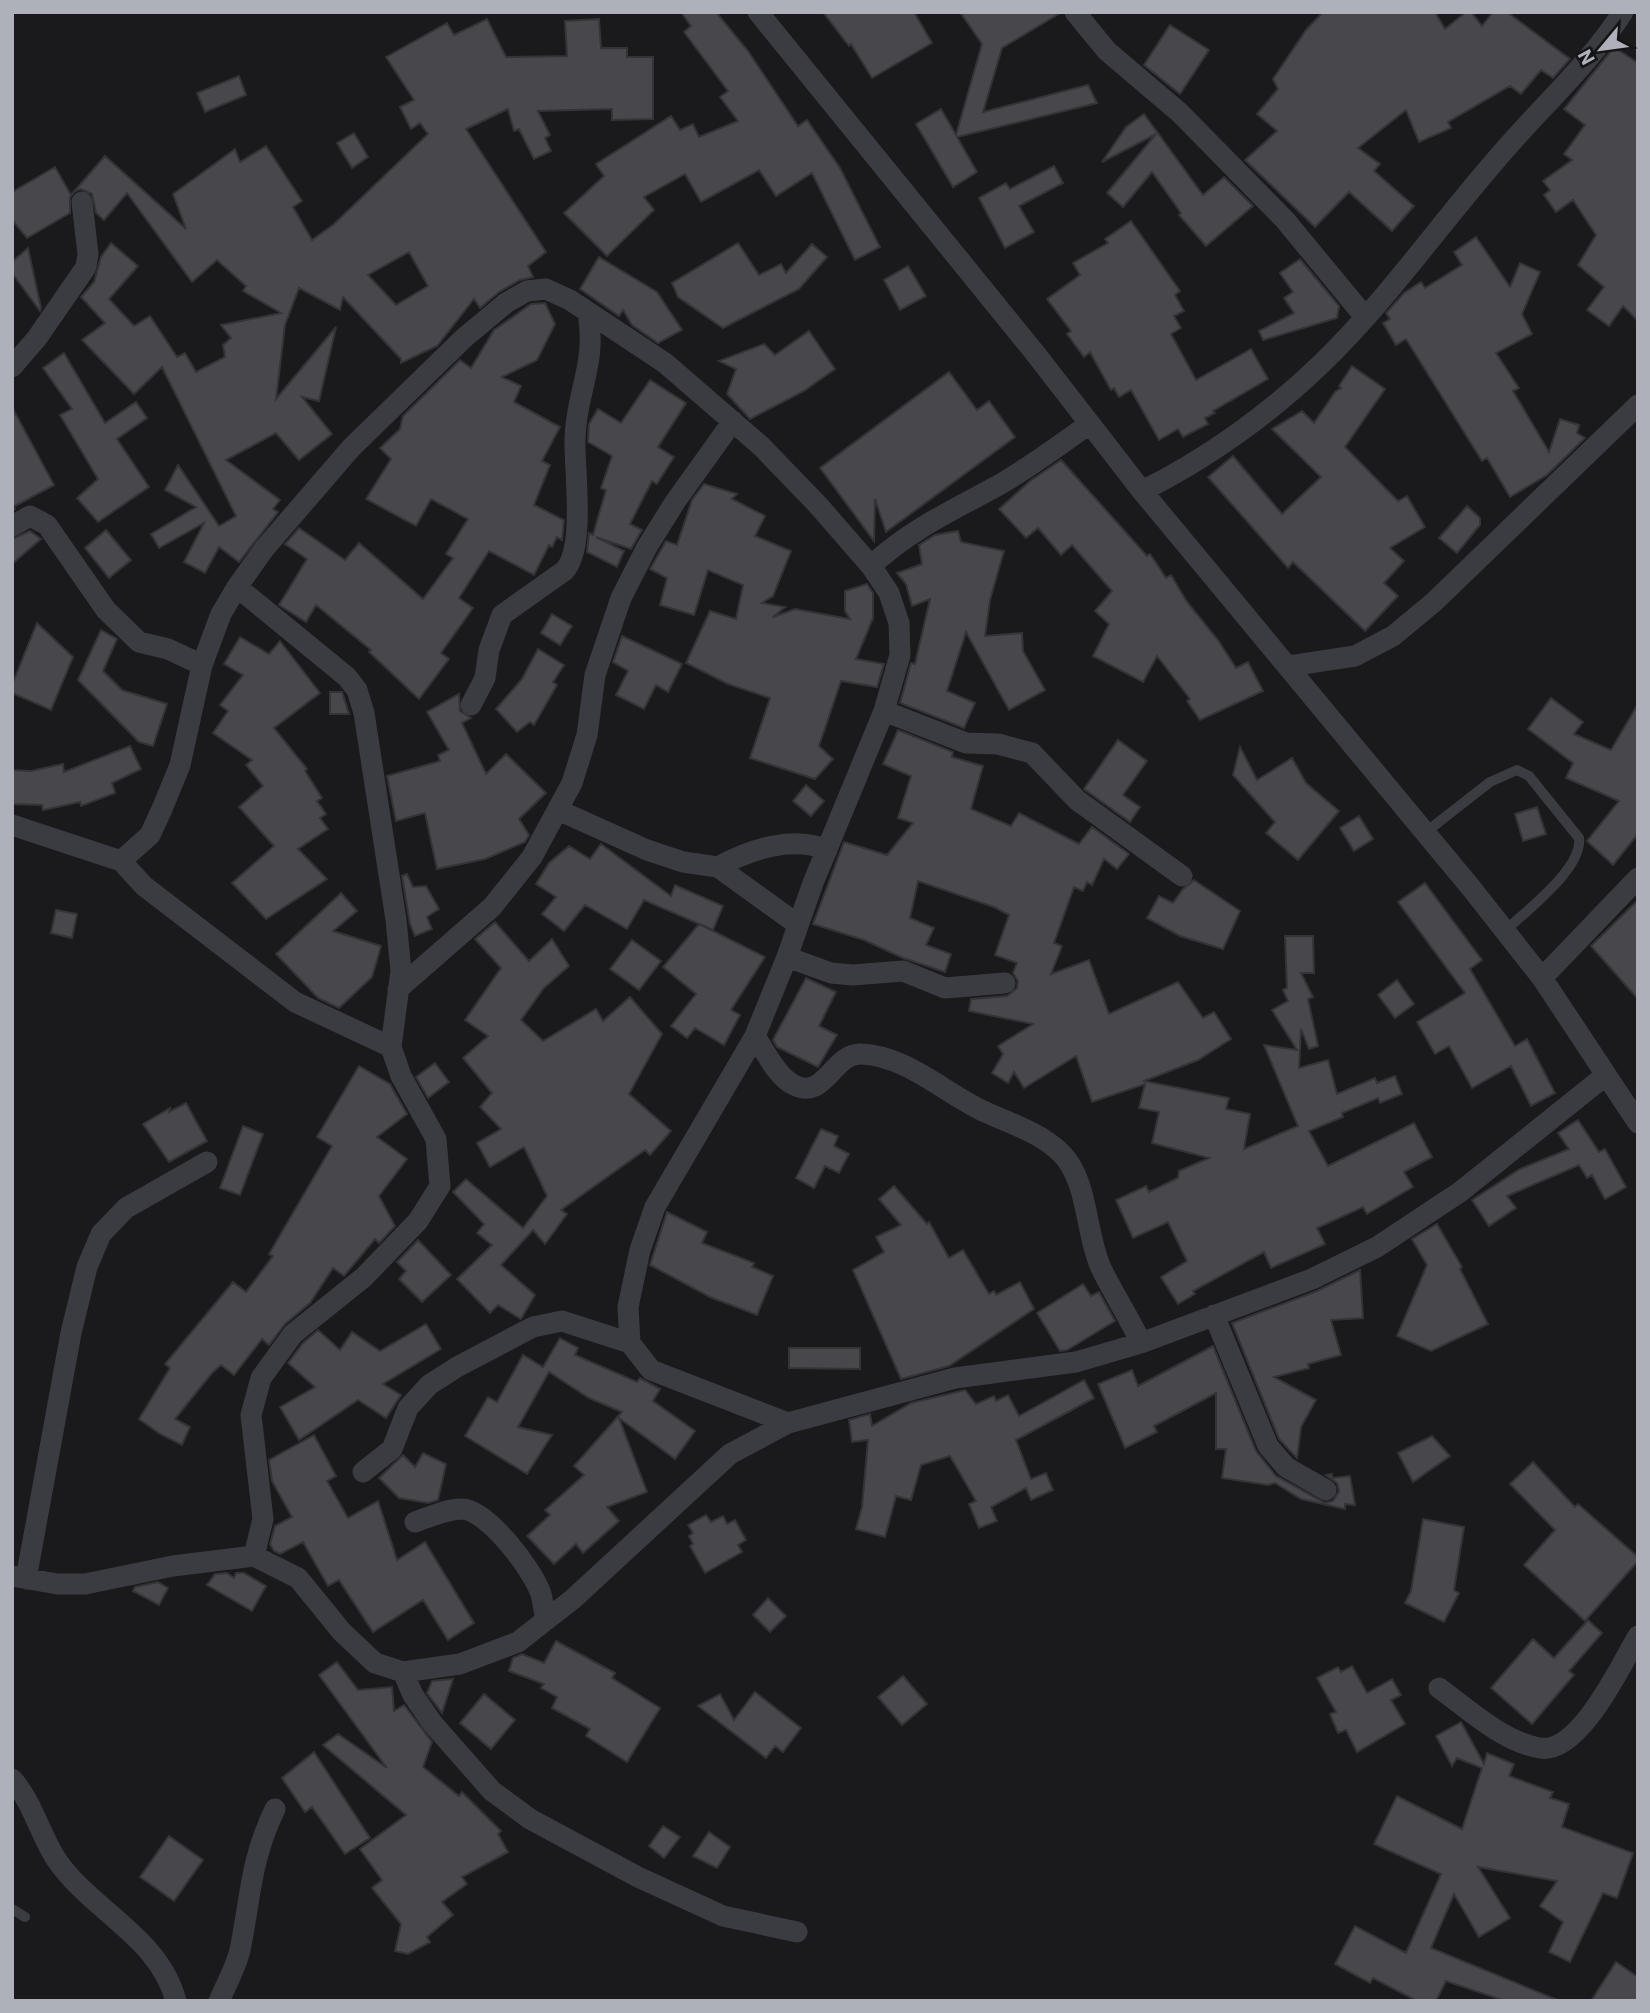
<svg xmlns="http://www.w3.org/2000/svg" width="1650" height="2013" viewBox="0 0 1650 2013" font-family="Roboto,sans-serif">
<style>
.building{fill:#47474c;stroke:#343438;stroke-width:2;fill-rule:evenodd}
.lines{fill:none;stroke-linecap:round;stroke-linejoin:round}
.service{stroke:#3b3c41;stroke-width:10}
.minor{stroke:#3b3c41;stroke-width:21}
</style>
<rect width="100%" height="100%" fill="#1a1a1c"/>
<path class="building" d="M681,12H716L748,51L798,126L807,120L840,168L880,247L855,260L812,173L776,196L759,170L701,202L685,174L644,197L654,210L607,256L564,213L604,176L596,164L671,116L680,130L693,124L699,137L738,121L720,97L728,91L684,32L691,26Z
M823,12H914L932,43L872,78L851,44L849,46Z
M960,12H1062L1002,48L983,112L1088,85L1097,103L957,137L977,172L953,187L916,124L941,109L956,135L982,44Z
M1323,12H1435L1445,29L1466,12H1471L1482,26L1493,12H1507L1570,59L1553,78L1541,70L1521,94L1510,86L1448,122L1451,128L1419,142L1406,110L1358,148L1380,164L1374,171L1414,206L1392,231L1349,192L1315,227L1245,160L1277,131L1257,114L1278,89L1273,79L1306,30Z
M487,19L506,57L567,56L565,21L599,19L601,48H627V57H653V119L612,120V109L538,111L550,135L545,138L551,151L534,159L519,129L514,131L508,109L466,129L546,252L528,266L533,277L520,280L499,292L480,308L474,299L437,346L401,363V359L343,297L340,310L299,288L285,325L276,399L336,327L319,401L302,397L332,434L299,460L276,433L226,460L280,500L273,509L278,512L239,562L219,547L205,573L184,562L204,523L159,548L151,534L196,507L165,490L178,465L219,526L236,516L162,367L134,394L82,340L105,323L81,297L94,282L101,257L111,243L138,266L109,299L134,326L150,316L177,357L185,353L196,372L225,357L223,345L231,338L221,325L281,313L243,291L246,286L217,260L192,282L127,193L104,220L96,213L92,194L81,189L75,191L70,197V213L27,238L12,220V192L55,167L71,195L105,156L186,229L173,194L235,149L240,162L266,146L302,201L293,207L312,240L334,224L428,134L420,123L411,129L400,107L414,100L386,57L447,23L454,35ZM409,252L428,286L396,305L368,275Z
M1170,25L1209,50L1180,94L1144,65Z
M1614,47L1638,63V321L1623,306L1609,326L1587,310L1604,287L1578,265L1596,235L1573,200L1556,212L1544,195L1550,190L1543,181L1572,160L1564,154L1585,125L1564,109Z
M239,76L246,95L205,112L197,93Z
M1144,114L1203,195L1224,177L1253,206L1206,246L1179,215L1181,213L1152,172L1123,207L1107,193L1156,134L1102,162L1126,127Z
M354,133L368,157L352,168L337,143Z
M1054,166L1063,183L1019,206L1034,232L1005,248L979,198L1006,183L1010,189Z
M1131,221L1180,291L1175,295L1184,311L1174,316L1181,328L1171,334L1196,380L1251,349L1268,379L1213,411L1215,413L1205,418L1208,424L1183,437L1178,429L1159,440L1131,390L1119,397L1114,388L1111,390L1090,352L1084,357L1067,334L1071,331L1047,299L1080,275L1073,263L1108,243L1105,239Z
M1476,237L1510,287L1520,263L1540,272L1522,314L1532,334L1496,353L1519,388L1513,391L1549,452L1560,419L1579,425L1577,433L1585,438L1547,475L1510,497L1487,458L1482,461L1406,339L1396,345L1383,323L1390,319L1386,313L1404,293L1421,282L1425,288L1462,265L1454,252Z
M738,243L759,275L781,264L786,273L812,244L827,257L799,289L723,328L678,297L672,283Z
M28,248L41,308L40,311L12,273V262Z
M599,257L657,292L682,330L658,343L632,325L623,310L619,316L580,289Z
M1300,259L1339,306L1337,318L1263,340L1259,331L1294,313L1284,298L1293,292L1280,273Z
M908,266L926,296L900,310L884,280Z
M545,303L555,324L537,360L502,377L521,386L514,402L560,427L542,461L550,465L534,505L564,520L562,540L557,537L552,547L549,545L534,575L489,551L459,598L473,608L441,653L449,659L419,699L369,652L371,650L316,605L306,622L279,605L307,559L285,544L299,528L345,560L359,543L423,599L453,558L446,554L468,519L431,499L416,526L366,499L391,459L380,448L400,429L403,416L460,360L471,368L494,330L531,304Z
M809,331L835,369L804,391L750,419L727,394L736,369L719,361L764,344L775,355Z
M64,353L105,423L136,402L147,418L117,439L149,487L98,522L77,498L98,479L60,415L72,409L43,368Z
M1352,366L1385,389L1345,447L1398,501L1407,496L1425,527L1390,548L1404,561L1384,583L1398,596L1365,631L1293,562L1288,568L1208,477L1233,456L1282,514L1321,477L1272,429L1302,411L1314,423L1335,392L1341,388L1339,386Z
M949,372L977,410L989,401L1015,437L886,532L875,499L874,541L820,468Z
M650,380L686,403L658,447L674,457L657,484L652,481L630,524L642,530L631,549L596,537L624,551L617,567L587,552L589,533L593,535L606,490L601,488L612,456L588,442L589,424L598,409L621,423Z
M12,407L54,485L13,507L15,509L12,511Z
M1061,460L1147,556L1150,554L1166,578L1171,575L1187,602L1218,640L1236,668L1248,662L1263,691L1200,720L1187,701L1190,699L1157,656L1143,682L1093,656L1109,624L1095,611L1112,591L1072,545L1061,555L1038,528L1026,538L999,509L1030,481Z
M704,484L737,494L732,499L765,516L755,536L791,551L773,596L762,603L785,607L773,617L795,609L850,619L845,611V591L867,584L873,593V618L856,659L884,664L877,687L841,681L819,746L833,759L815,779L750,758L770,698L728,684L686,663L710,611L736,619L743,585L708,570L694,615L660,605L667,578L650,569L666,541L677,545L692,500Z
M1467,506L1480,518V525L1457,553L1439,538Z
M106,530L131,560L109,578L85,548Z
M30,531L41,539L12,564V539Z
M958,531L961,542L1004,551L990,600L985,636L1022,633L1023,651L1045,690L1009,710L966,632L947,691L975,703L964,728L900,703L911,663L915,664L930,599L912,606L906,584L897,573L922,564L919,545L935,535Z
M552,614L572,626L560,645L541,633Z
M37,623L73,657L51,710L12,693V685Z
M101,630L117,639L103,671L122,690L167,704L153,746L139,742L78,680Z
M622,636L682,664L668,692L656,685L644,709L616,695L628,671L613,662Z
M240,637L269,654L280,641L320,693L274,728L307,769L305,771L322,798L317,801L326,814L320,818L328,829L298,849L327,879L266,919L232,883L274,846L239,807L263,786L246,765L252,760L213,733L228,711L220,705L243,675L224,664Z
M538,649L564,665L553,682L557,685L534,725L530,722L517,732L496,709L522,679Z
M330,692H342L349,714H330Z
M459,694L460,711L471,718L462,723L486,774L506,754L546,793L519,819L529,835L525,842L485,859L437,869L425,813L396,821L387,776L440,761L438,755L449,750L427,712Z
M1551,698L1583,722L1574,734L1611,750L1638,704V834L1613,865L1587,841L1619,801L1566,778L1573,763L1528,729Z
M898,730L953,752L952,757L983,766L971,809L1011,826L1019,813L1079,844L1092,827L1129,854L1117,869L1104,859L1092,885L1087,882L1083,891L1074,887L1054,943L1062,946L1051,974L1089,960L1109,1014L1178,982L1203,1018L1214,1012L1231,1039L1198,1060L1144,1081L1229,1098L1226,1109L1250,1114L1244,1149L1298,1126L1264,1045L1297,1050L1272,1010L1288,1001L1283,990L1287,988L1285,936H1313L1314,973H1301L1313,997L1308,999L1318,1046L1309,1049L1301,1029L1299,1068L1328,1060L1337,1094L1375,1078L1377,1083L1395,1076L1402,1094L1380,1103L1378,1098L1342,1113L1343,1117L1309,1131L1328,1166L1414,1123L1432,1157L1404,1172L1413,1187L1367,1214L1363,1207L1317,1228L1325,1244L1271,1268L1264,1252L1193,1291L1195,1294L1178,1304L1161,1277L1187,1261L1168,1222L1133,1238L1116,1200L1146,1186L1149,1192L1178,1178L1179,1171L1209,1158L1152,1143L1159,1112L1139,1108L1145,1084L1092,1102L1076,1056L1024,1088L1014,1072L1008,1083L992,1073L1003,1054L998,1046L1033,1024L969,1011L971,999L1007,996L1017,988L1018,981L1013,973L1017,963L995,955L1009,915L994,907L918,881L910,918L934,928L926,945L951,954L945,972L903,958L864,940L813,924L844,842L887,855L913,823L898,818L911,776L883,764Z
M1118,740L1147,761L1123,795L1140,807L1130,822L1084,789Z
M130,746L141,769L112,783L115,793L81,806L80,802L43,810L42,805L12,804V770L31,771L63,764L64,772Z
M1240,747L1257,780L1292,758L1306,783L1339,811L1298,860L1266,833L1275,822L1233,775Z
M806,785L824,801L811,816L793,801Z
M1537,807L1546,834L1523,841L1515,814Z
M1359,816L1373,839L1354,851L1340,828Z
M601,844L671,896L675,885L723,906L713,930L644,900L627,929L585,905L564,931L542,914L556,897L536,884L549,863L569,846L590,859Z
M407,874L413,887L426,886L439,909L427,917L432,929L415,936L410,924L402,876Z
M1194,880L1240,911L1223,949L1180,936L1147,918L1159,896L1173,903L1183,889Z
M1425,883L1482,960L1470,969L1515,1046L1527,1039L1555,1093L1531,1106L1511,1066L1472,1088L1449,1046L1435,1054L1417,1022L1465,993L1398,902Z
M341,893L357,911L333,931L381,946L372,977L339,1008L318,998L276,954Z
M1638,900V999L1591,946Z
M56,910L77,914L72,938L51,933Z
M495,922L529,961L552,939L569,966L544,988L521,1020L543,1041L596,1009L603,1021L630,997L662,1034L629,1094L671,1131L650,1155L645,1150L561,1210L567,1214L545,1244L533,1230L501,1265L535,1295L521,1319L498,1305L490,1313L457,1279L492,1245L477,1233L484,1224L453,1192L466,1179L523,1228L547,1196L524,1147L490,1167L477,1143L501,1129L480,1107L492,1093L463,1058L488,1036L465,1020L501,968L475,939Z
M699,924L765,957L731,1010L740,1015L724,1045L695,1028L687,1038L671,1026L696,994L663,967Z
M632,940L661,961L639,990L610,969Z
M806,978L836,992L819,1026L837,1035L818,1067L777,1047L773,1040Z
M1397,980L1414,1004L1395,1018L1378,995Z
M435,1063L449,1082L428,1098L416,1077Z
M359,1066L390,1084L407,1114L377,1137L407,1159L379,1196L395,1226L379,1243L375,1239L344,1276L333,1268L310,1303L285,1324L269,1345L262,1339L234,1375L221,1365L212,1373L175,1419L190,1427L182,1445L160,1434L139,1419L170,1368L165,1364L233,1282L246,1292L273,1256L269,1254L332,1146L317,1137Z
M186,1103L207,1141L169,1162L143,1124L170,1108L169,1112Z
M1578,1120L1599,1152L1605,1149L1626,1187L1605,1199L1592,1175L1587,1178L1579,1165L1507,1196L1516,1208L1489,1226L1472,1200L1520,1169L1569,1149L1558,1133Z
M243,1126L263,1134L240,1195L220,1188Z
M821,1129L838,1136L834,1146L849,1154L839,1173L825,1166L814,1188L796,1178Z
M894,1186L927,1224L929,1222L949,1258L963,1250L989,1294L994,1291L996,1295L1020,1282L1034,1309L949,1366L901,1379L853,1270L884,1252L876,1237L901,1225L879,1199Z
M667,1212L707,1232L702,1243L754,1263L752,1267L773,1276L757,1315L710,1297L650,1265Z
M1437,1224L1462,1267L1460,1269L1488,1324L1431,1351L1397,1336L1427,1265L1412,1239Z
M418,1240L451,1275L422,1302L399,1279L406,1271L397,1262Z
M1360,1270L1363,1318L1331,1320L1341,1355L1308,1364L1309,1368L1274,1377L1316,1400L1301,1427L1297,1458L1279,1439L1232,1323L1317,1291Z
M1083,1284L1091,1296L1099,1292L1115,1321L1067,1350L1060,1351L1037,1313Z
M426,1324L441,1349L383,1384L401,1395L386,1418L358,1400L299,1440L280,1407L315,1387L288,1363L303,1343L318,1330L340,1350L352,1332L380,1351Z
M560,1338L578,1348L575,1355L637,1382L640,1378L660,1389L653,1401L695,1431L675,1459L619,1418L647,1492L607,1507L619,1521L583,1553L576,1544L554,1564L527,1536L550,1515L545,1510L584,1475L574,1466L622,1412L589,1398L549,1372L518,1427L552,1435L527,1474L465,1436L488,1397L497,1402L523,1355L543,1367Z
M1213,1346L1256,1451L1276,1476L1325,1503L1333,1501L1339,1491L1337,1483L1326,1475L1332,1474V1478L1350,1476L1355,1505L1345,1504V1509L1301,1499L1275,1483L1268,1485L1222,1478L1226,1449H1216V1393L1154,1426L1157,1432L1125,1448L1098,1384L1132,1370L1138,1386Z
M789,1348H860V1369L789,1368Z
M1084,1380L1094,1398L1016,1440L1031,1479L1046,1473L1053,1490L1031,1500L1026,1488L991,1507L997,1521L979,1528L969,1504L976,1501L950,1456L921,1465L911,1500L896,1496L885,1537L856,1529L862,1507L868,1440L852,1442L849,1420L870,1414L872,1426L911,1403L965,1390L976,1404L994,1396L996,1401L1008,1395L1019,1416Z
M314,1435L336,1476L327,1481L348,1518L378,1501L397,1560L425,1542L474,1623L448,1640L423,1600L373,1632L339,1580L328,1586L303,1542L280,1554L274,1551L270,1544L275,1526L292,1517L272,1481L269,1460Z
M1432,1436L1450,1456L1413,1482L1398,1453Z
M423,1453L446,1464L438,1500L428,1503L399,1498L379,1478L403,1455L415,1467Z
M1533,1462L1575,1507L1578,1504L1638,1557V1561L1585,1621L1524,1565L1555,1530L1510,1484Z
M706,1515L711,1522L723,1516L727,1524L735,1520L746,1540L738,1545L742,1552L705,1573L690,1546L693,1544L689,1536L693,1533L688,1525Z
M1423,1519L1464,1527L1454,1590L1459,1593L1444,1622L1405,1603L1411,1591Z
M227,1573L234,1578L236,1573H244L266,1586L252,1611L207,1585L215,1574Z
M158,1582L168,1588L159,1605L133,1591L135,1587Z
M768,1598L786,1616L770,1632L753,1615Z
M1588,1620L1602,1633L1569,1671L1574,1675L1532,1724L1491,1688L1533,1639L1554,1658Z
M556,1641L615,1673L612,1678L660,1708L627,1762L586,1736L590,1729L552,1708L557,1697L541,1688L544,1684L509,1671L513,1658L522,1654L544,1663Z
M337,1662L358,1690L392,1687L394,1711L404,1705L432,1742L423,1767L459,1796L462,1792L501,1831L498,1834L508,1852L462,1877L467,1884L442,1902L453,1915L427,1937L430,1942L408,1954L395,1951L401,1924L372,1888L382,1880L360,1849L406,1815L323,1745L338,1734L387,1768L319,1675Z
M1352,1666L1367,1693L1392,1679L1401,1695L1391,1700L1405,1724L1357,1752L1346,1730L1338,1733L1330,1714L1336,1712L1317,1678L1338,1667L1341,1672Z
M903,1676L927,1704L902,1725L878,1697Z
M453,1679L442,1713L427,1693L432,1681Z
M755,1692L801,1728L783,1752L775,1746L766,1758L698,1706L720,1694L734,1720Z
M484,1694L515,1720L491,1749L460,1723Z
M1461,1722L1484,1764L1487,1753L1514,1764L1509,1776L1553,1792L1550,1798L1569,1804L1562,1827L1633,1853L1617,1898L1603,1893L1570,1962L1549,1952L1563,1922L1540,1906L1557,1881L1478,1867L1510,1918L1479,1937L1454,1894L1431,1948L1560,2001H1505L1446,1981L1436,2001H1417L1373,1978L1370,1983L1335,1964L1355,1926L1406,1953L1441,1874L1374,1844L1397,1796L1462,1829L1482,1768L1457,1758L1452,1766L1436,1736Z
M314,1752L370,1838L345,1854L312,1807L305,1812L282,1778Z
M663,1826L680,1837L664,1858L649,1846Z
M709,1832L730,1847L717,1868L693,1856Z
M169,1836L203,1860L174,1901L140,1877Z
M1616,1962L1638,1977V2001H1591Z"/>
<g class="lines">
<path class="service" d="M1426,832L1490,782L1517,770L1529,776L1579,838C1583,868 1527,910 1505,931
M12,1909L25,1917"/>
<path class="minor" d="M758,12L1035,353L1142,491L1472,889L1542,978L1638,1123
M1075,12L1107,51L1180,113L1285,220L1365,317
M12,367L37,338L86,267L88,254L82,202
M1142,491C1205,460 1268,415 1319,366C1384,304 1436,229 1495,161C1537,111 1587,67 1623,12
M12,526L30,516L47,525L106,610L139,642L168,649L202,665
M871,566C909,530 953,510 999,485C1030,467 1060,445 1089,424
M237,587L347,677L357,690L364,713L396,920L401,971L391,1047L401,1076L436,1139L440,1186L418,1221L364,1277L293,1334L261,1378L251,1415L263,1519L254,1556
M1289,666L1355,656L1393,636L1434,602L1638,405
M471,705L485,678L489,650L502,615L564,571C586,549 574,469 575,439C576,391 597,366 588,312
M884,711L966,743L998,744L1032,753L1077,800L1182,876
M558,810L647,850L683,862L718,867L797,924
M12,825L121,861L144,886L295,1002L391,1047
M121,861L150,835L162,809L180,765L202,665L221,614L237,587L264,549L351,448L464,338L506,303L527,291L546,289L570,300L665,363L761,446L818,505L871,566L889,593L899,623L900,655L884,711L813,883L787,957L755,1036L655,1207L640,1250L628,1307L630,1343L651,1370L788,1423
M718,867C749,850 792,835 827,850
M787,957L831,973L853,975L903,971L945,988L1005,983
M1542,978L1638,878
M398,989L492,907L532,857L572,783L587,735L595,675L621,598L647,547L675,502L733,421
M755,1036C765,1051 777,1077 794,1085C825,1101 833,1053 861,1054C904,1055 944,1092 981,1110C1008,1123 1038,1131 1061,1153C1089,1181 1085,1233 1101,1268C1113,1293 1129,1317 1141,1343
M1214,1315L1268,1446L1286,1467L1326,1490
M363,1472L392,1449L408,1408L429,1385L457,1367L533,1327L562,1321L630,1343
M415,1522C430,1517 446,1509 462,1509C488,1510 533,1570 541,1594C543,1602 544,1611 546,1620
M12,1576L57,1584H85L173,1566L254,1556L298,1578L342,1632L375,1663L403,1672L460,1664L518,1642L573,1599L730,1454L788,1423L955,1378L1076,1362L1141,1343L1312,1279L1377,1247L1460,1192L1606,1075
M26,1579L71,1333L87,1267L101,1234L126,1208L207,1162
M403,1672L413,1695L433,1724L492,1791L530,1819L638,1877L723,1916L797,1932
M1439,1688C1468,1709 1503,1742 1540,1748C1579,1755 1621,1665 1638,1636
M12,1779C32,1801 40,1834 56,1859C91,1911 159,1936 176,2001
M219,2001C226,1985 236,1967 240,1950C251,1896 250,1861 275,1809"/>
</g>
<rect width="1650" height="2013" fill="none" stroke="#aeb1ba" stroke-width="28"/>
<g transform="translate(1601 49) rotate(241)" stroke="#151517" stroke-width="5" paint-order="stroke">
<path d="M0-5L12 26L0 18L-12 26Z" fill="#aeb1ba"/>
<text y="-10" font-size="19" font-weight="bold" text-anchor="middle" fill="#aeb1ba">N</text>
</g>
</svg>
